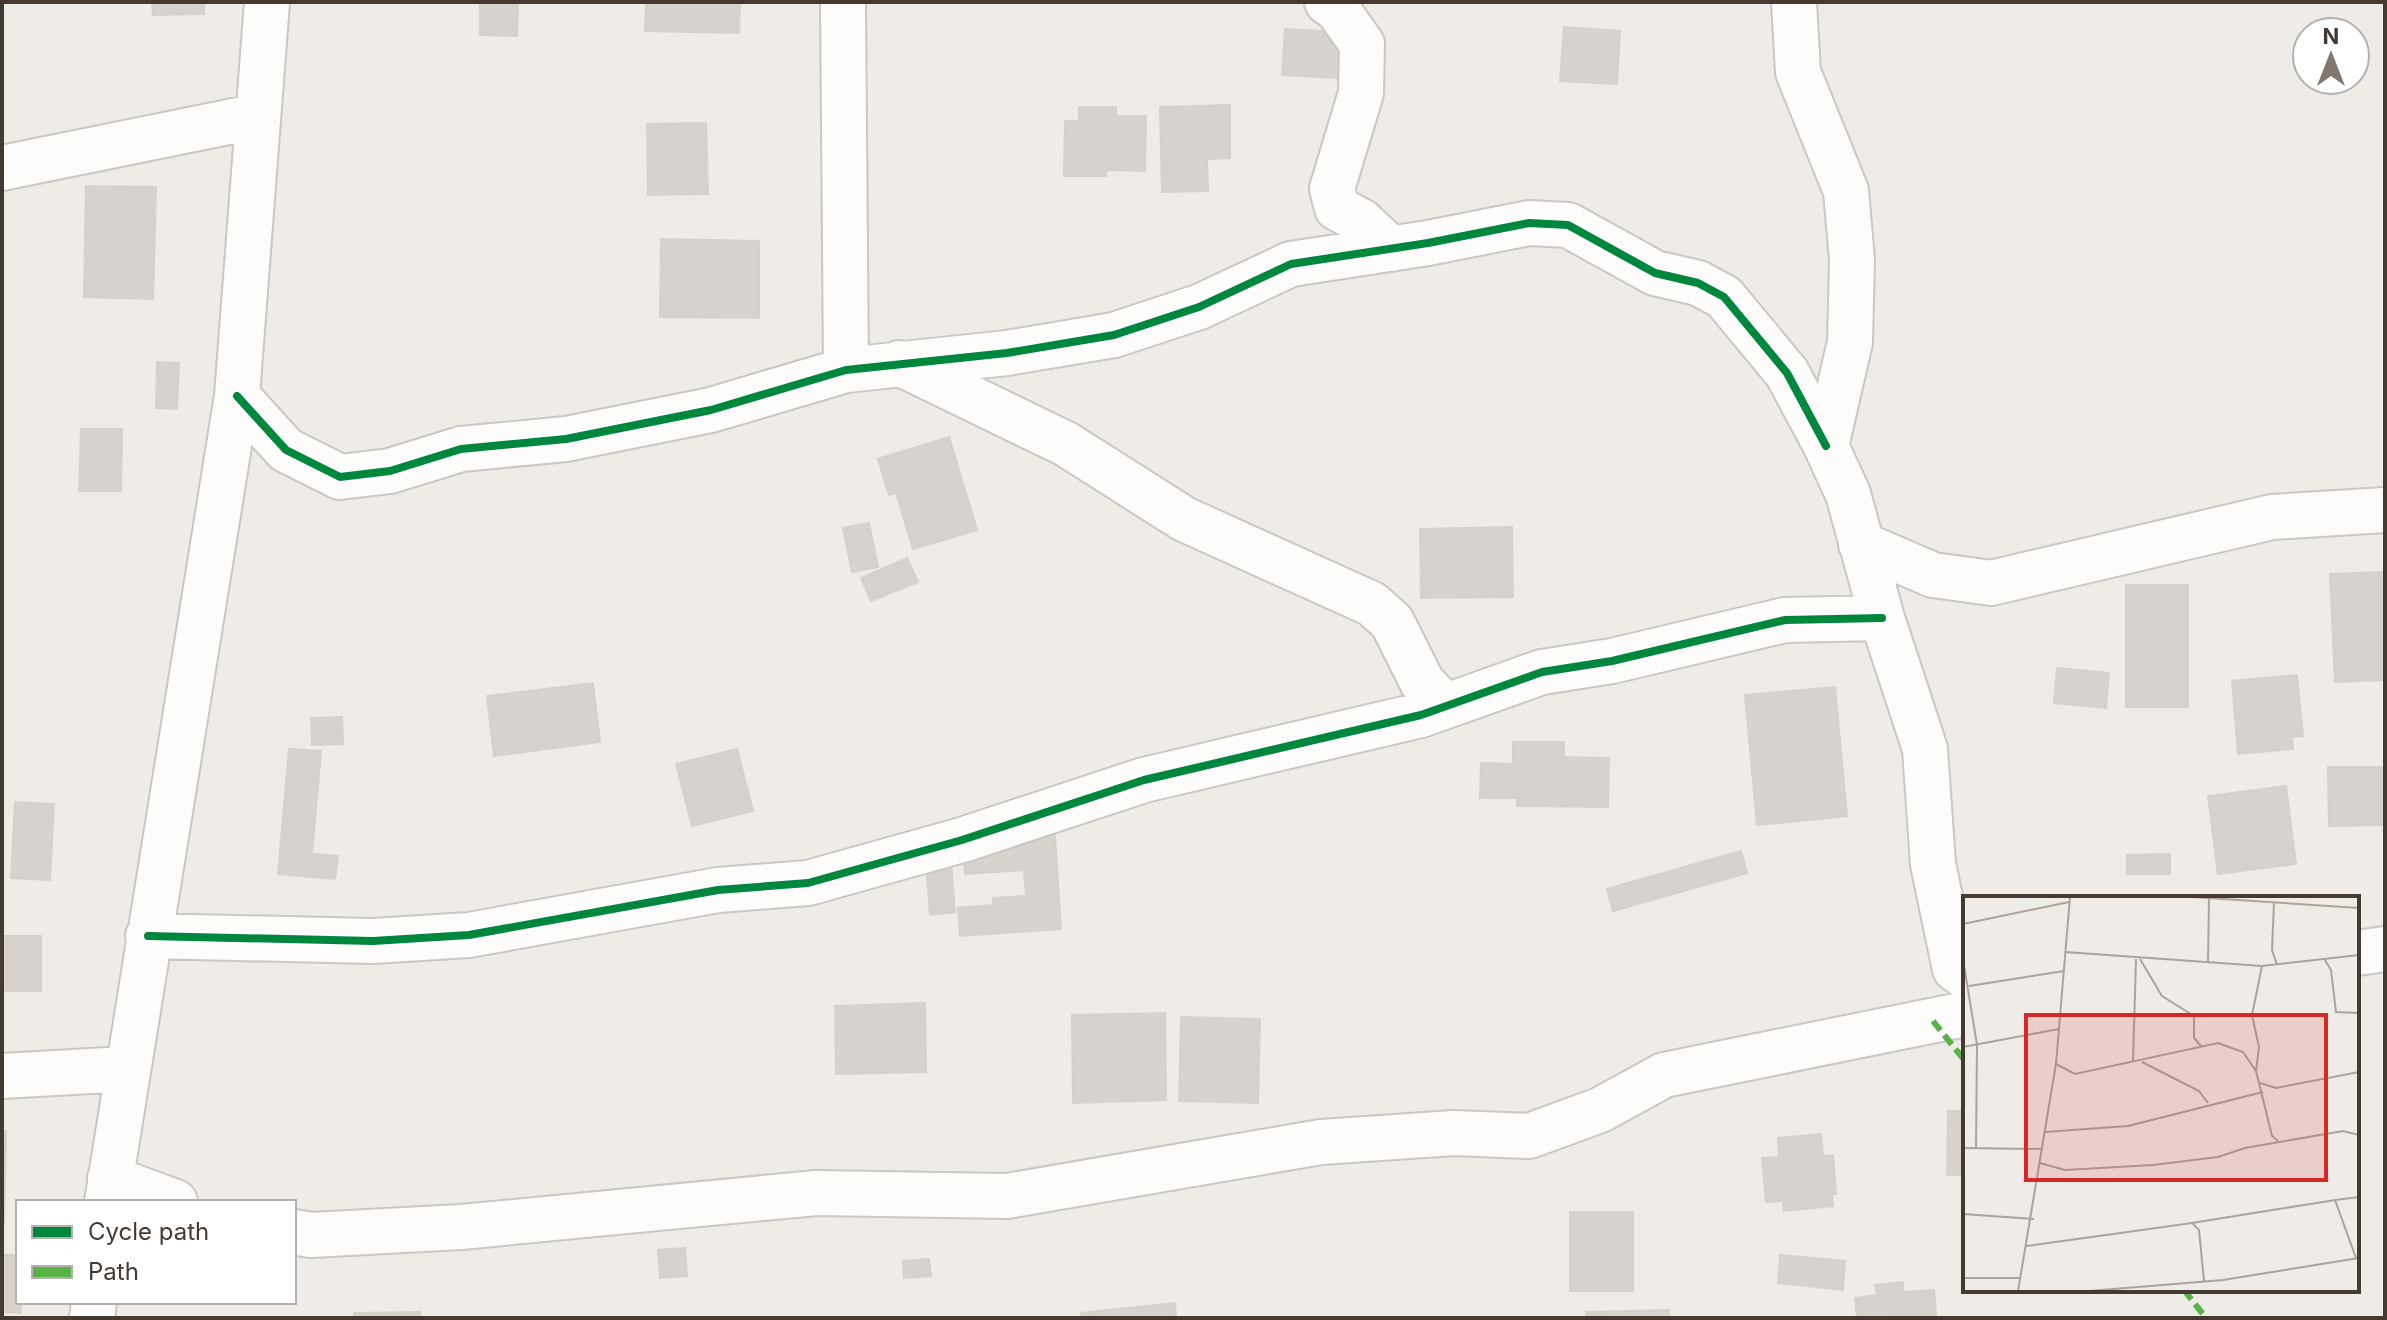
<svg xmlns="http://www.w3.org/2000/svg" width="2387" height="1320" viewBox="0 0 2387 1320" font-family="Inter,sans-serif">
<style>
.building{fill:#d7d2cd;stroke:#d7d1cc;stroke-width:2}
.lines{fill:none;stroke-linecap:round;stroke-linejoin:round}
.minor-casing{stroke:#cbc7c2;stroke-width:48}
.minor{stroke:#fdfcfb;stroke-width:44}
.quiet{stroke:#57b346;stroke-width:6;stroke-dasharray:12 6;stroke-linecap:butt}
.cycleway-casing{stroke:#fff;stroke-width:13}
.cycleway{stroke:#00873e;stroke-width:8}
.inset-road{fill:none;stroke:#aba49e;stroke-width:2}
.view{fill:#d62828;fill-opacity:0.15;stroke:#d62828;stroke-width:4}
.inset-edge{fill:none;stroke:#453a32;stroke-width:4}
</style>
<rect width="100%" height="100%" fill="#efebe6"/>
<path class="building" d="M152,2H204V14L153,15Z
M480,2H518L517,36L480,35Z
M646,2H740L739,33L645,31Z
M1564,27L1620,31L1617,84L1560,81Z
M1285,29L1353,33L1351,79L1282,75Z
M1230,105V158L1207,159L1208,191L1162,192L1160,107Z
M1079,107H1116V116H1146L1145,171L1107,170L1106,176H1064L1065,121H1079Z
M706,123L708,194L648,195L647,124Z
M86,186L156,187L153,299L84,297Z
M661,239L759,241V318L660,317Z
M157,362L179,363L177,409L156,408Z
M81,429H122L121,491H79Z
M949,437L977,530L913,549L896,493L889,495L878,459Z
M869,523L878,567L852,572L843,528Z
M1512,527L1513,597L1421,598L1420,529Z
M907,558L918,582L871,601L861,578Z
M2385,572V680L2335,682L2330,574Z
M2126,585H2188V707H2126Z
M2057,668L2109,673L2106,708L2054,703Z
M2297,675L2303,736L2292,737L2293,749L2238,754L2232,681Z
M593,683L600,742L494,756L487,696Z
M1835,687L1847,816L1757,825L1745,695Z
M342,717L343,744L312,745L311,718Z
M1513,742H1564V757L1609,758L1608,807L1517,806V798H1480L1481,763L1513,764Z
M289,749L321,751L312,854L338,856L335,879L278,874Z
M737,749L753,811L692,826L676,764Z
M2328,767H2385V825L2329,826Z
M2286,786L2296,864L2218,874L2208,796Z
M15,802L54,804L50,880L11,878Z
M1055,836L1061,929L960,936L958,908L993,905V898L1026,896L1024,870L965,874L963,842Z
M1741,851L1747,873L1613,911L1607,889Z
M2170,854V874H2127V855Z
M951,862L955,912L930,915L926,864Z
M2,936H41V991H2Z
M925,1003L926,1072L836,1074L835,1006Z
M1165,1013L1166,1100L1073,1103L1072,1015Z
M1181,1017L1260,1019L1258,1103L1179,1101Z
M1948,1111H1965V1175H1947Z
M2,1131H6L4,1224H2Z
M1821,1134L1823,1156L1833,1155L1836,1194H1832L1833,1206L1784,1211L1783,1201L1766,1202L1762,1158L1779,1157L1778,1138Z
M1570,1212H1633V1291H1570Z
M685,1248L687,1276L660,1278L658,1250Z
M2,1255H18L21,1313L2,1312Z
M1780,1255L1845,1261L1843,1290L1778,1283Z
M929,1259L931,1276L904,1278L903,1261Z
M1903,1282V1292L1934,1290L1936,1315L1857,1318L1855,1298L1877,1295L1875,1285Z
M1175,1303L1176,1318H1082L1081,1313Z
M1669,1310V1318H1587L1586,1312Z
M420,1312V1318H354V1313Z"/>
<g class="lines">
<defs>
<path id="minor" d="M843,2L846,370
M1327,2L1337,9L1362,44L1361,93L1332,189L1337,208L1361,221L1391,249
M1794,2L1798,72L1846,191L1852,260L1850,342L1826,446L1848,494L1882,618L1925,749L1933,864L1955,969L1965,976
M2,168L258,116
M899,363L1066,444L1184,519L1372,604L1392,622L1422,682L1445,706
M237,396L286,450L340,477L390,471L461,449L566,439L711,410L846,370L1007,353L1114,335L1199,307L1291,264L1428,243L1529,223L1568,225L1655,273L1698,283L1724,297L1787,373L1826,446
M1861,544L1933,575L1991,583L2272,517L2385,510
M148,936L373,941L469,935L718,890L808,883L962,840L1144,780L1421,715L1542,672L1612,661L1785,620L1882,618
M2357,953L2385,949
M2,1076L126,1069
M110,1178L175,1202
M107,1202L237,396L267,2
M294,1232L311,1235L461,1227L816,1193L1007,1196L1321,1142L1454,1133L1529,1136L1600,1110L1664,1075L1965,1014
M92,1318L94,1302"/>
</defs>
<use href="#minor" class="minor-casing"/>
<use href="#minor" class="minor"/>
<path class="quiet" d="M1933,1021L1965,1061
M2184,1290L2206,1318"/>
<defs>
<path id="cycleway" d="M237,396L286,450L340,477L390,471L461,449L566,439L711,410L846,370L1007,353L1114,335L1199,307L1291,264L1428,243L1529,223L1568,225L1655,273L1698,283L1724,297L1787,373L1826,446
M148,936L373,941L469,935L718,890L808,883L962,840L1144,780L1421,715L1542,672L1612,661L1785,620L1882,618"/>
</defs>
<use href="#cycleway" class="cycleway-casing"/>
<use href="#cycleway" class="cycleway"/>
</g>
<g transform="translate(1963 896)">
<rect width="396" height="396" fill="#efebe6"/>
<path class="inset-road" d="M229,1L396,12M311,7L309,54L314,69M0,28L106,6M102,56L299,70L396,59M0,63L14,149L13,252M177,63L199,100L231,120V142L238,150M362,64L368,74L373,116L396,117M245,66L246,3M299,70L289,119L296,151L293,175L309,240L315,245M6,90L101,75M0,151L96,133M170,165L173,63M179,166L236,195L245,207M93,168L112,178L255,147L280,156L293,175M297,187L313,192L396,176M82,236L165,230L300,196M0,252L79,253M77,267L102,274L190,269L255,261L282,252L380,235L396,239M372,304L396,301M0,318L71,323M229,327L372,304L393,362M63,350L229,327L236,334L241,385M0,382H58M55,395L93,168L107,1M126,395L260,384L396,362"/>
<path class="view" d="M63,119H363V284H63Z"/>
<rect width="396" height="396" class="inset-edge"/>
</g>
<rect width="2387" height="1320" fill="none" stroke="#453a32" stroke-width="8"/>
<rect x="16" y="1200" width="280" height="104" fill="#ffffff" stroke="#b5b0ad" stroke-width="2"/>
<rect x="32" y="1226" width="40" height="12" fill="#00873e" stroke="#b5b0ad" stroke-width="2"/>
<text x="88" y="1240" font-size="24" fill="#453a32">Cycle path</text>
<rect x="32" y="1266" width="40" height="12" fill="#57b346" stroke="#b5b0ad" stroke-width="2"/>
<text x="88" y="1280" font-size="24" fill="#453a32">Path</text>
<g transform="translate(2331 56)"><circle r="38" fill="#ffffff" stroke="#b5b0ad" stroke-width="2"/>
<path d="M0-6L14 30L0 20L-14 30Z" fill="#807871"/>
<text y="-12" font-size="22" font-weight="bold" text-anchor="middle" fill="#453a32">N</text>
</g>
</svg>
